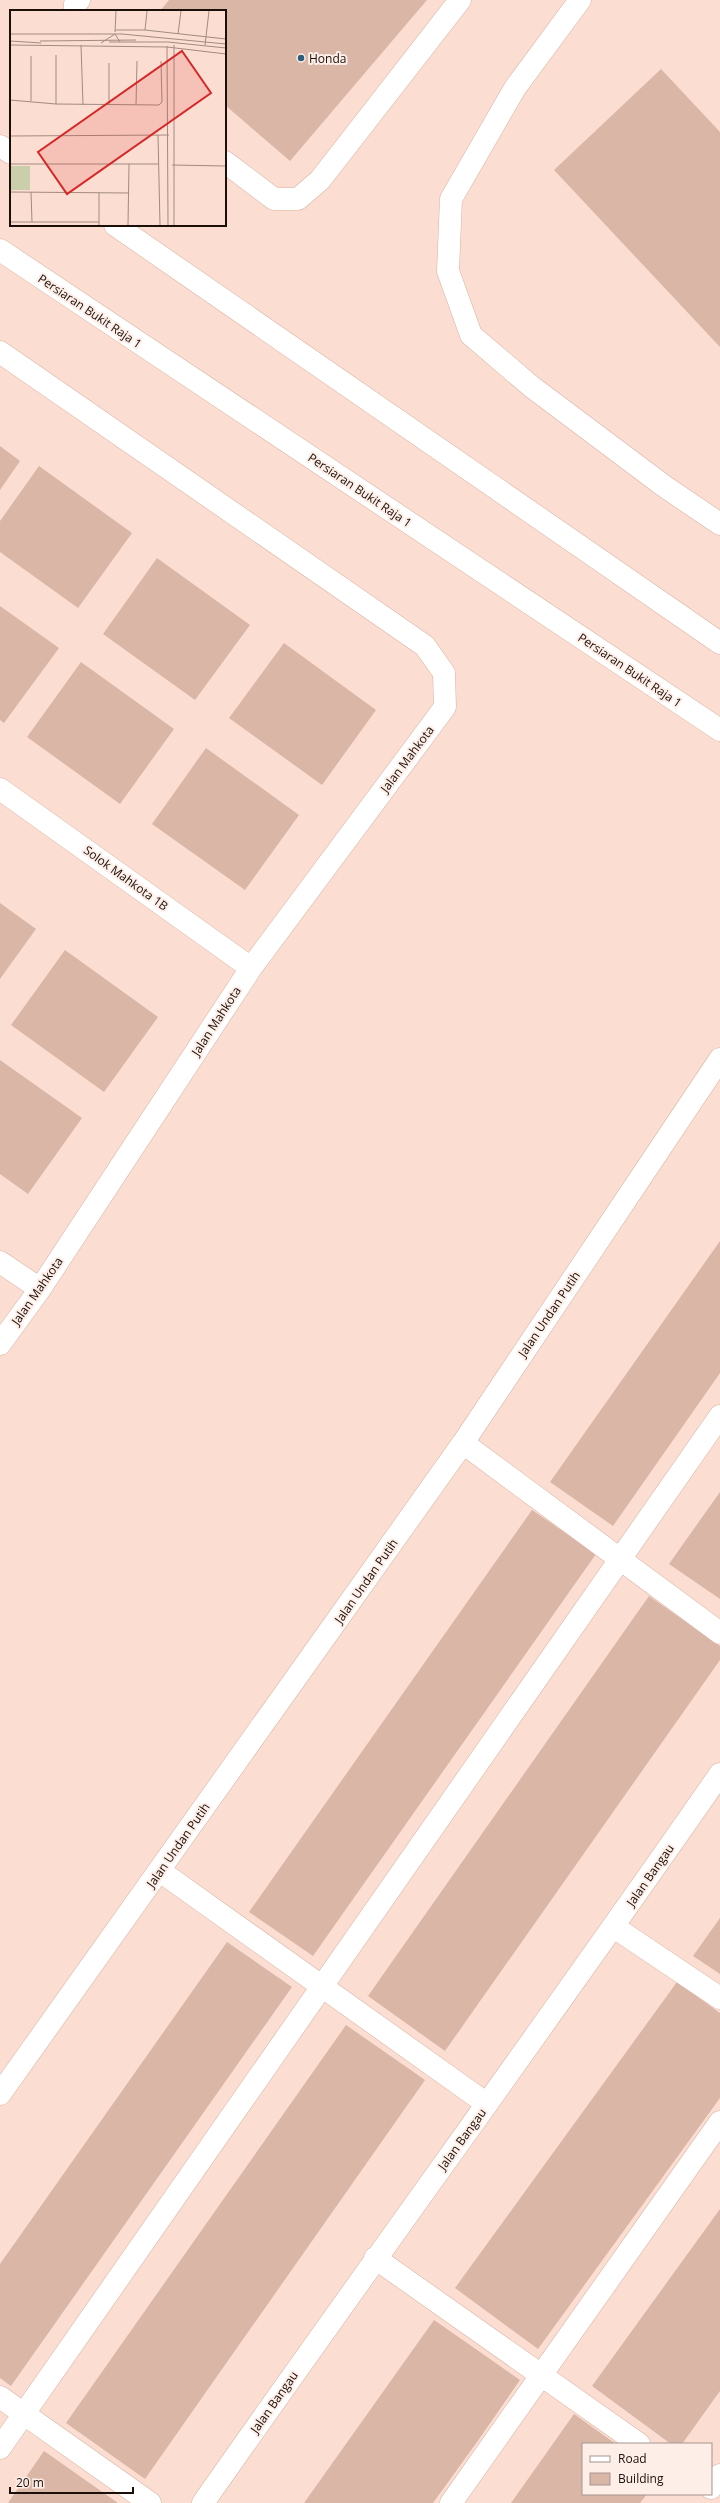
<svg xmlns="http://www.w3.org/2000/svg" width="720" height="2503" viewBox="0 0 720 2503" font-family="'Open Sans',sans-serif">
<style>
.building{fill:#dab6a7}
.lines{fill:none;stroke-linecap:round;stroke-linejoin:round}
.minor-casing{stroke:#d7b3a4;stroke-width:23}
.minor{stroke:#fff;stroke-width:22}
.poi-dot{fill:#2c5d7b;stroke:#feeee8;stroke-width:1.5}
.labels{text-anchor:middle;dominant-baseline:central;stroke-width:4;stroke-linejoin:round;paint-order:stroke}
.poi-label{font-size:12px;fill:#1b0f0a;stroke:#feeee8;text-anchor:start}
.street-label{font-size:12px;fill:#1b0f0a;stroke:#feeee8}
.inset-road{fill:none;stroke:#a28b81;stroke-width:1}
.view{fill:#d62828;fill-opacity:0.15;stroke:#d62828;stroke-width:2}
.inset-edge{fill:none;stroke:#1b0f0a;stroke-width:2}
</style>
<rect width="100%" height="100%" fill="#fcddd1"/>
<path class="building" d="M169,0H427L290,161L225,105V11H160Z
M661,69L720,132V347L554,170Z
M0,446L20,461L0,490Z
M39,466L132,533L78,608L0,552V521Z
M157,558L250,625L195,700L103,634Z
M0,606L59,648L4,723L0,720Z
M284,643L376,710L322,785L229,718Z
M81,662L174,729L120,804L27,737Z
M206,748L299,815L245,890L152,824Z
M0,903L36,929L0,979Z
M65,950L158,1017L104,1092L11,1025Z
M0,1060L82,1118L28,1194L0,1174Z
M720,1241V1373L613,1526L550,1482Z
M720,1492V1599L669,1564Z
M532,1510L596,1554L313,1956L249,1912Z
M649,1596L720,1646V1660L445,2051L368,1996Z
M720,1918V1974L693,1956Z
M227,1942L292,1987L11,2386L0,2378V2264Z
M677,1982L720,2013V2098L538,2349L455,2288Z
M346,2025L425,2080L145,2479L66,2423Z
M720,2209V2391L682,2444H671L592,2386Z
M434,2320L520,2380L477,2442L433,2503H304Z
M574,2414L616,2444H583V2494H647L640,2503H511Z
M44,2451L118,2503H8Z"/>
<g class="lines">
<defs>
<path id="minor" d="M580,0L515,88L451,199L448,271L471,335L532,387L664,486L720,524
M75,11V4L79,0
M0,146L11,153
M225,162L274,199H298L320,180L460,0
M115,225L720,643
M0,250L720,730
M0,352L425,646L444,673L445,707L251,968L40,1289L0,1344
M0,789L251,968
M0,1262L40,1289
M463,1443L720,1633
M160,1871L487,2104
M614,1927L720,1998
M0,2094L463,1443L720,1059
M375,2258L639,2444
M0,2397L150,2503
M0,2448L720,1416
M711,2488L720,2475
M203,2503C374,2259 550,2019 720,1774
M451,2503L720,2122"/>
</defs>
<use href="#minor" class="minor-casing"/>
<use href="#minor" class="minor"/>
</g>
<circle class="poi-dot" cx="301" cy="58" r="4"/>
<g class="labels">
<g class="poi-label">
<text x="309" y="58">Honda</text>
</g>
<g class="street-label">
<text transform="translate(90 311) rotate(34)">Persiaran Bukit Raja 1</text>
<text transform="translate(360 490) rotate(34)">Persiaran Bukit Raja 1</text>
<text transform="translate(630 670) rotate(34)">Persiaran Bukit Raja 1</text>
<text transform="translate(407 759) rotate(-53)">Jalan Mahkota</text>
<text transform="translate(126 878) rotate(36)">Solok Mahkota 1B</text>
<text transform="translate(216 1021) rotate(-57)">Jalan Mahkota</text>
<text transform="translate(37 1291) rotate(-55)">Jalan Mahkota</text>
<text transform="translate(549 1314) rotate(-56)">Jalan Undan Putih</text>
<text transform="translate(366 1581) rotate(-55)">Jalan Undan Putih</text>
<text transform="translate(178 1845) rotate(-55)">Jalan Undan Putih</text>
<text transform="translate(650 1875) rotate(-55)">Jalan Bangau</text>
<text transform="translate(462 2139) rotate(-54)">Jalan Bangau</text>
<text transform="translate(274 2402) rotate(-55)">Jalan Bangau</text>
</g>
</g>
<g transform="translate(10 10)">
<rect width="216" height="216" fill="#fcddd1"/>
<path d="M0,156H20V180H0Z" fill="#caceaa"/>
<path class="inset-road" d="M105,20H135L216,29M135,20L137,1M105,22L106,1M0,24H112L216,34M168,24L171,1M0,31L31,33M30,31L126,30M99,32H158L216,38M91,33L105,24L110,32M0,35L157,37L216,44M71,35L73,95M164,35V215M195,35L199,1M157,36L158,215M99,53V95M0,90L46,94L149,95L152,92L151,51M21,91V46M46,94V45M126,95L127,51M148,125L150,215M0,126L159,125M0,154H149M162,155L216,156M0,182L119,183M21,182L22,212M0,212H89M89,215V183M118,215L119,154"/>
<path class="view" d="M172,41L201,83L57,184L28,142Z"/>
<rect width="216" height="216" class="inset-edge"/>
</g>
<rect x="582" y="2443" width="130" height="52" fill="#feeee8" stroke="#a3958f"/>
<rect x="590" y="2456" width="20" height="6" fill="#ffffff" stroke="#a3958f"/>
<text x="618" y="2463" font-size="12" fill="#1b0f0a">Road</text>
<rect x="590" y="2473" width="20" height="12" fill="#dab6a7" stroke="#a3958f"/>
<text x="618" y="2483" font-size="12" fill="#1b0f0a">Building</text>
<path d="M10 2487v6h123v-6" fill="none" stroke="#1b0f0a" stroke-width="2"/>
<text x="16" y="2487" font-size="12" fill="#1b0f0a" stroke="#feeee8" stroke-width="3" paint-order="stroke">20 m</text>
</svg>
